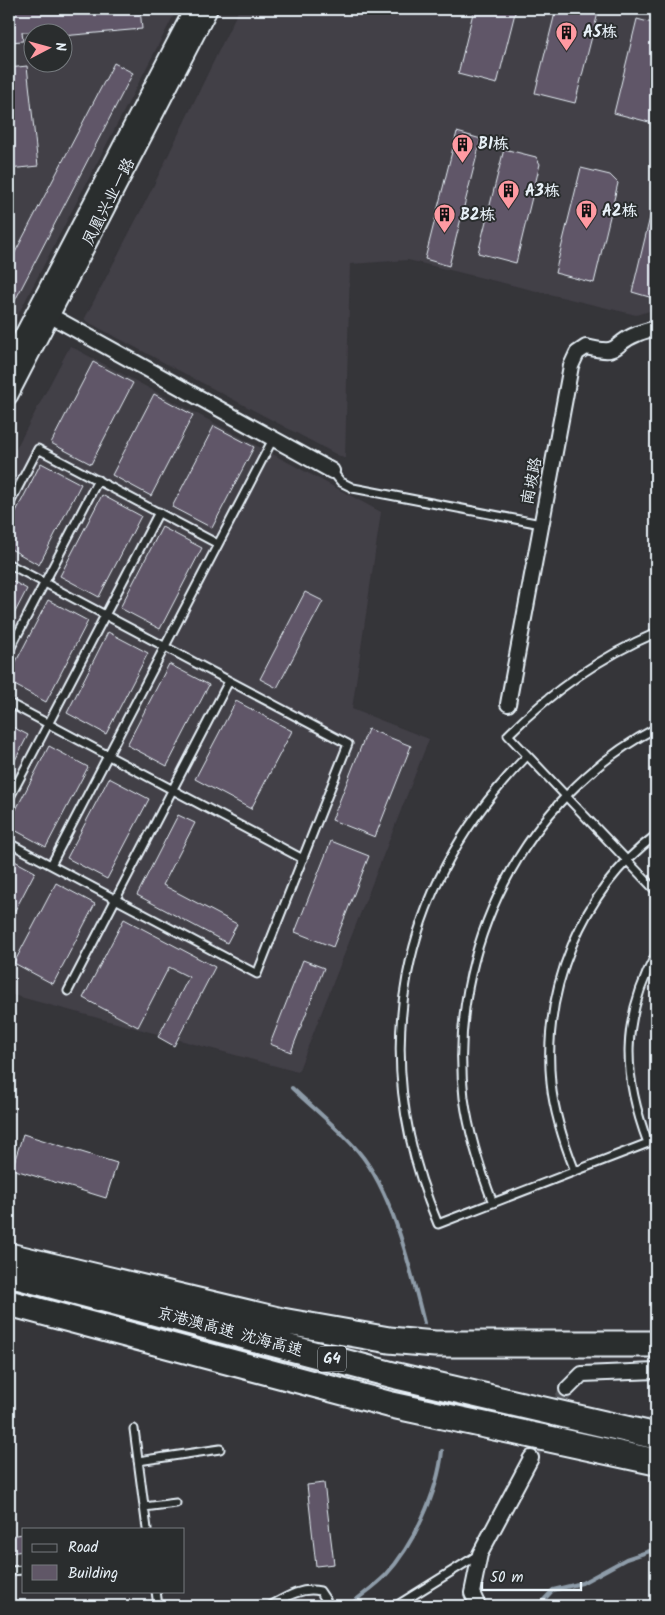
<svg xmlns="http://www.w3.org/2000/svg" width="665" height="1615" viewBox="0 0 665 1615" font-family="Kalam,'LXGW WenKai TC',sans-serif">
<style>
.built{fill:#423f47;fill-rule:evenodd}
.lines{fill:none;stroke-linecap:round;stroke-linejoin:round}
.stream{stroke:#8e9ca9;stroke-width:4}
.building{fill:#605767;stroke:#e8f1f8}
.minor-tunnel{stroke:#505156;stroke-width:14;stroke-dasharray:14 7;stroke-linecap:butt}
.service-casing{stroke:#e8f1f8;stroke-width:11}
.minor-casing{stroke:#e8f1f8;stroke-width:18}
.tertiary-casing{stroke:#e8f1f8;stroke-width:20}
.motorway-casing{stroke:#e8f1f8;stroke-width:29}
.service{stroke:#2a2d2e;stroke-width:7}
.minor{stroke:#2a2d2e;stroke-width:14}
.tertiary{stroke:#2a2d2e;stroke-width:16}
.motorway{stroke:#2a2d2e;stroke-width:25}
.labels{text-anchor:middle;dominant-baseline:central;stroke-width:4;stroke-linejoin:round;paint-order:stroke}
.shield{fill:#2a2d2e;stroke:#afb6bb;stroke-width:1}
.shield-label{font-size:15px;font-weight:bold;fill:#e8f1f8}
.poi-label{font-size:16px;font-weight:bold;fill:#e8f1f8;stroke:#2a2d2e;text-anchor:start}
.street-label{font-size:16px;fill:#e8f1f8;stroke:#2a2d2e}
</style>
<rect width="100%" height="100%" fill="#353539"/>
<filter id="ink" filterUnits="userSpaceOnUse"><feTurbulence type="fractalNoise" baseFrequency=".02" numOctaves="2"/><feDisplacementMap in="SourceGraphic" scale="10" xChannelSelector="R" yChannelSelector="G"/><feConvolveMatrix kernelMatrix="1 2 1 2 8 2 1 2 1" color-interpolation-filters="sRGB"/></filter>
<g filter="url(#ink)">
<path class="built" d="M9,9H177L9,332ZM32,32H62V62H32Z
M239,9H651L656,11V309L636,315L408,260L350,264L345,459L84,320L149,195Z
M70,346L381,512L352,709L429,739L298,1072L9,994V462Z"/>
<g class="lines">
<path class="stream" d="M292,1088C313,1108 338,1128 358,1151C393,1192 411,1271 424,1323
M349,1606C360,1596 374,1587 385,1576C413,1546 438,1492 442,1451
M538,1606L553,1590L582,1583L626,1559L656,1549"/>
</g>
<path class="building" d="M9,9H140L142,29L62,36V32H22L23,41L9,42Z
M474,9H516L497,84L458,74Z
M556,9H599L575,103L535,93Z
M637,19L656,24V110L653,123L614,113Z
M114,63L133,73L9,312V264Z
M27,66L38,166L9,169V68Z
M457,132L481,139L449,266L425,259Z
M504,149L536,157L540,164L516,263L478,253Z
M581,168L610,175L618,183L594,283L555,273Z
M652,209L656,210V299L632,292Z
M93,362L133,383L91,464L51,443Z
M154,394L193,415L151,496L112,475Z
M214,426L254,447L212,528L172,507Z
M41,463L81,484L39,565L9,548V525Z
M102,495L141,516L99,597L60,576Z
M162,527L202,548L160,629L120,608Z
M9,579L27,589L9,624Z
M305,592L323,601L277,688L260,679Z
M48,600L88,621L46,702L9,682V675Z
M108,632L148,653L106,734L67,713Z
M169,664L209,685L167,766L127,745Z
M236,701L292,731L251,809L195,779Z
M9,725L28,735L9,772Z
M368,729L411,746L375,837L332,820Z
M49,746L88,767L46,847L9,827V823Z
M109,778L149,799L107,879L67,858Z
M178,815L195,823L163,885L237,924L227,943L137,895Z
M331,841L369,856L333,947L295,932Z
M9,858L35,872L9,922Z
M56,883L95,904L53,984L14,963Z
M124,919L215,967L174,1046L158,1037L189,977L169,967L138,1027L83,998Z
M303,960L324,968L291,1052L270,1044Z
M23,1134L117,1163L106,1198L12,1169Z
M324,1483L334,1564L316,1566L307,1485Z
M24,1534V1551L9,1553V1536Z"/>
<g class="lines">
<path class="minor-tunnel" d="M531,1458L567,1389"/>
<defs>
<path id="service" d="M332,471L341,482L353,488L541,524
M9,505L38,449L218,544
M9,564L348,744L257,974L9,843
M656,633C599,657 552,691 508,735L656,891
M9,651L98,480
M9,703L303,859
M527,756C398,887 366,1055 438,1224L656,1140
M9,799L159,512
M51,865L273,439
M68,991L229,681
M648,1143C622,1074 621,1020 656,954
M575,1171C564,1143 554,1114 551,1083C542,991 581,891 656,835
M493,1203C480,1169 469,1134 464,1098C447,950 524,797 656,728
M134,1429L147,1529
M138,1461L220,1449
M144,1507L176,1503
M9,1571L24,1570
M156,1591L158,1606
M270,1606C286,1597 301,1587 320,1591L330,1606
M396,1606L478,1555"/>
<path id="minor" d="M42,311L332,471
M508,704L571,366L577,353L586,347C624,356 610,344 637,334C643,331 650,330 656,328
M567,1389L582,1374L656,1371
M478,1606L472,1593L480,1554L531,1458"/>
<path id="tertiary" d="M9,362L193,9
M9,396L209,9"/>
<path id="motorway" d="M9,1256L282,1321L389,1340L435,1344H656
M9,1274L397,1376L656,1436
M9,1303L392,1405L656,1462"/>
</defs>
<use href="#service" class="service-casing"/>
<use href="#minor" class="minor-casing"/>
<use href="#tertiary" class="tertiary-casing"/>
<use href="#motorway" class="motorway-casing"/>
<use href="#service" class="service"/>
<use href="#minor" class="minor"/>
<use href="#tertiary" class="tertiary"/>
<use href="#motorway" class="motorway"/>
</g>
</g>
<defs>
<symbol id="building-pin" viewBox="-11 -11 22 30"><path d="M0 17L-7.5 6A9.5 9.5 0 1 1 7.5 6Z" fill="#ff9aa2" stroke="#2a2d2e"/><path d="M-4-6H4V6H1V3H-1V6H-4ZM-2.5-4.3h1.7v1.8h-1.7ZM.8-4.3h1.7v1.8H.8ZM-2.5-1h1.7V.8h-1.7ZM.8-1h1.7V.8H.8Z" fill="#111"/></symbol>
</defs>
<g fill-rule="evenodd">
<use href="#building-pin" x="554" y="20" width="25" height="34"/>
<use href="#building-pin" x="450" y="132" width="25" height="34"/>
<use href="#building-pin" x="496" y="178" width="25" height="34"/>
<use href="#building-pin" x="574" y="198" width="25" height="34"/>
<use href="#building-pin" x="432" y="202" width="25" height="34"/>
</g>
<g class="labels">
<rect class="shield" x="318" y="1346.5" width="28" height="25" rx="4"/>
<g class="shield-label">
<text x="332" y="1359">G4</text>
</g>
<g class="poi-label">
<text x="583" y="32">A5栋</text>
<text x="478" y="144">B1栋</text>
<text x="525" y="191">A3栋</text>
<text x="602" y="211">A2栋</text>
<text x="460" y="215">B2栋</text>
</g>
<g class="street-label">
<text transform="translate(109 202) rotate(-63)">凤凰兴业一路</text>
<text transform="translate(532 481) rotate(-79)">南坡路</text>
<text transform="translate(230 1332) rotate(15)">京港澳高速 沈海高速</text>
</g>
</g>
<rect width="665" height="1615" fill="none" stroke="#2a2d2e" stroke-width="30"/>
<rect x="15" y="15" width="635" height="1585" fill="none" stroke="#e8f1f8" stroke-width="2" filter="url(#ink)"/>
<rect x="22" y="1528" width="162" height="65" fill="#2a2d2e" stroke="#767b7f"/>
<rect x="32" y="1544" width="25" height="8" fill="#2a2d2e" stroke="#767b7f"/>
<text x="68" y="1552" font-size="15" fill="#e8f1f8">Road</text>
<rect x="32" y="1565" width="25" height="15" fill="#605767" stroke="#767b7f"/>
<text x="68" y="1578" font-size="15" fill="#e8f1f8">Building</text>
<g transform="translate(48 48) rotate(84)"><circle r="24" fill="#2a2d2e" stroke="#767b7f"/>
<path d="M0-4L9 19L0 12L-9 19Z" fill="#ff9aa2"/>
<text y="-8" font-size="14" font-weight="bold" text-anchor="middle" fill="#e8f1f8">N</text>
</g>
<path d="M482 1582v8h99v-8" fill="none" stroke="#e8f1f8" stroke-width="2.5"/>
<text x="490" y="1582" font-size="15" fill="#e8f1f8" stroke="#2a2d2e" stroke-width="4" paint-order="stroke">50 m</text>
</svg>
